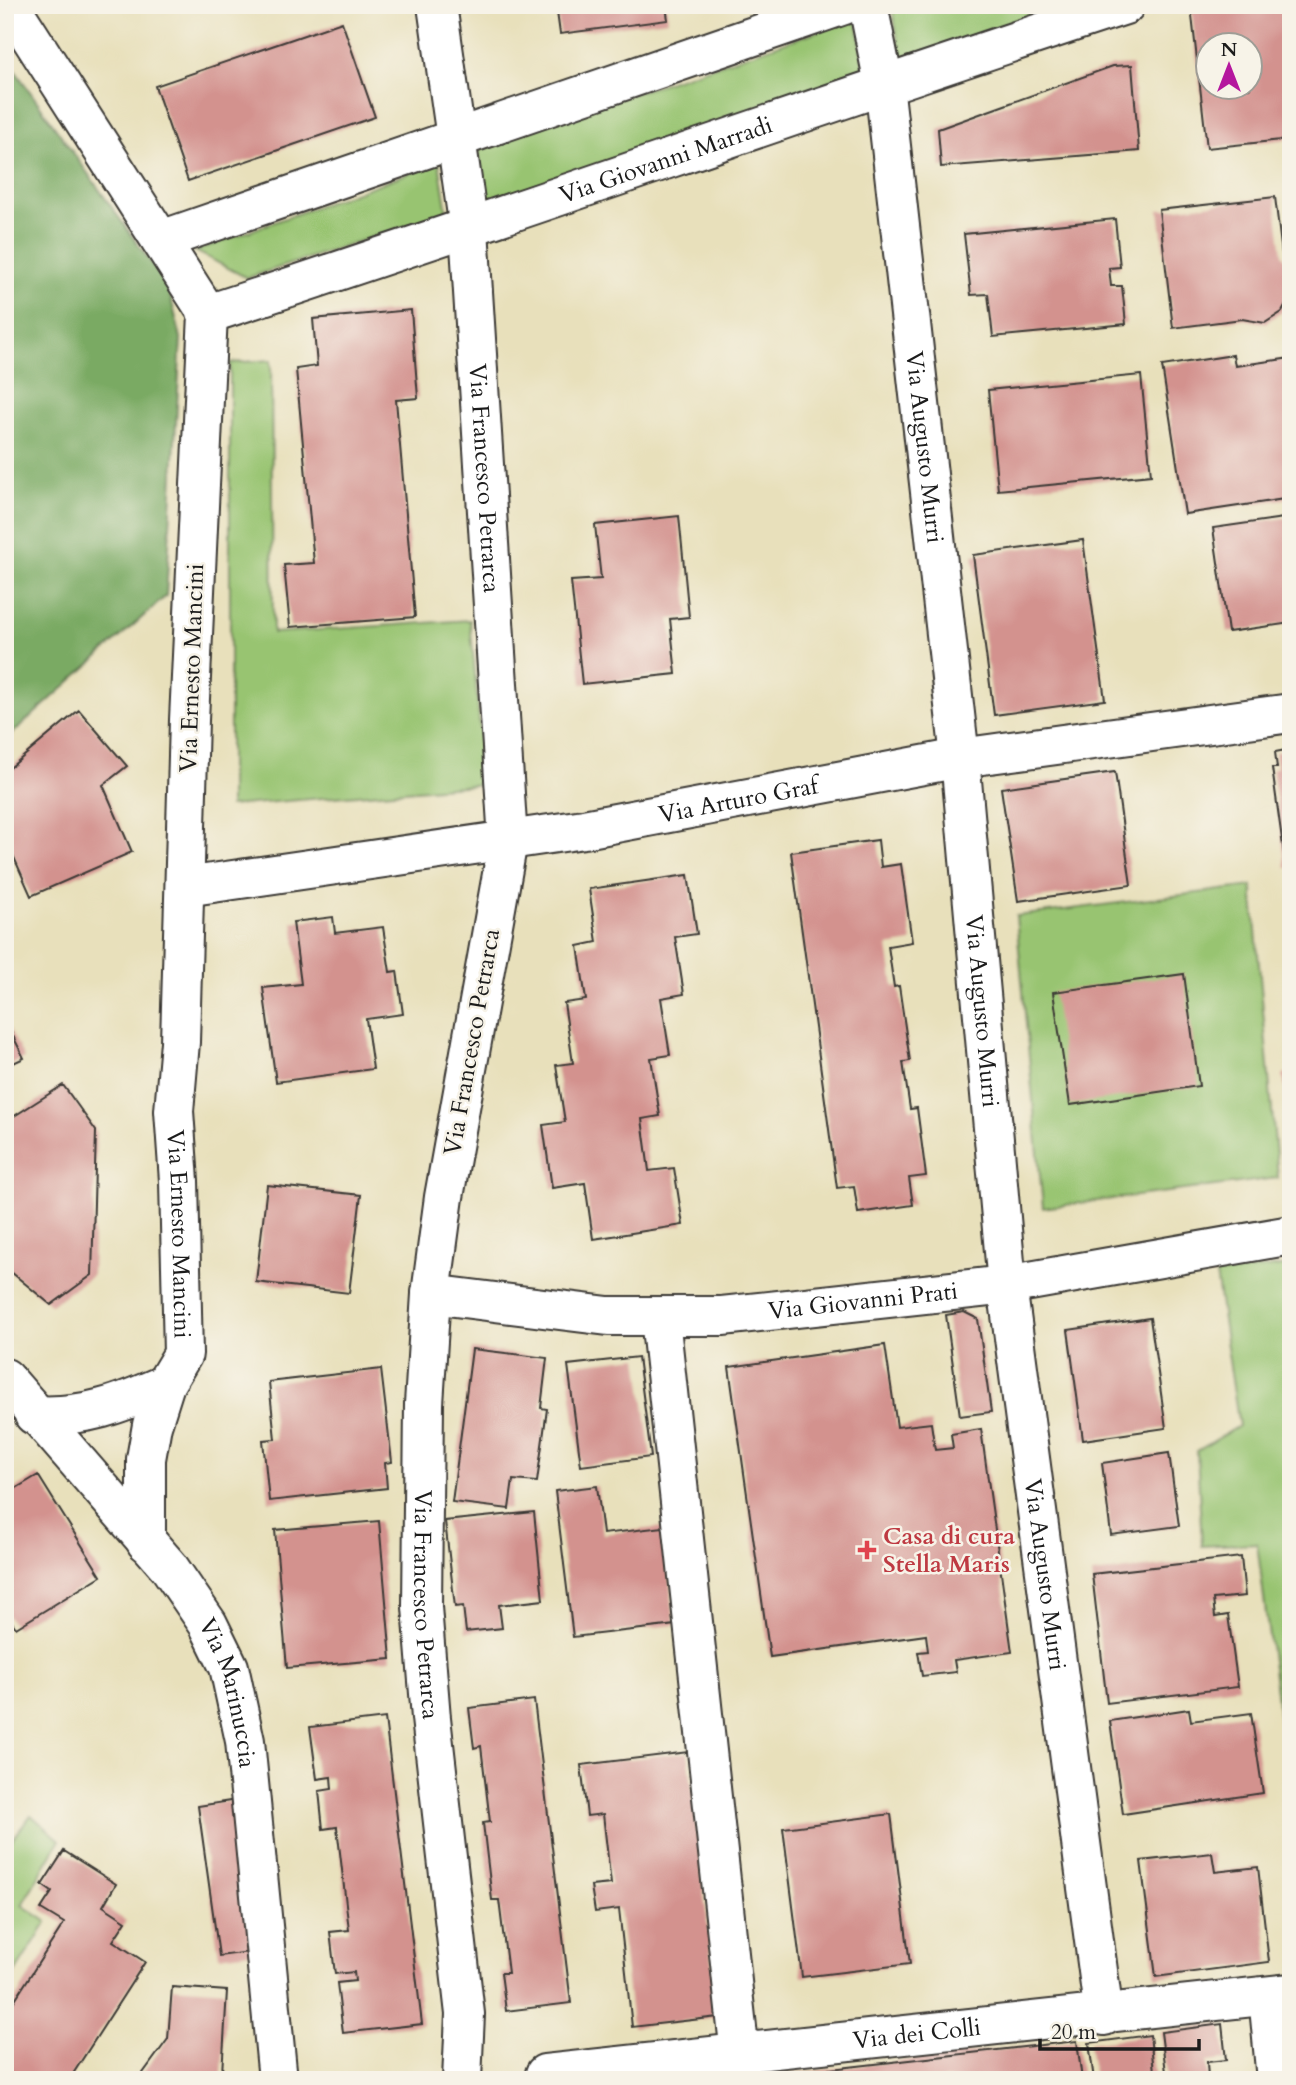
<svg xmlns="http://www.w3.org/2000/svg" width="1296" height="2085" viewBox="0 0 1296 2085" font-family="Cardo,serif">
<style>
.green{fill:#98c471;stroke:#5a7046;stroke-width:2}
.forest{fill:#7aaa63;stroke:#4b6340;stroke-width:2}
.building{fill:#d3928e;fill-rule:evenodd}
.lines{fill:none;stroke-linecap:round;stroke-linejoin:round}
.street-casing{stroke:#3b3934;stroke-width:42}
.street{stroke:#fff;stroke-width:38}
.health-dot{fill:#e0444e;stroke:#f7f3e8;stroke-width:2.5}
.labels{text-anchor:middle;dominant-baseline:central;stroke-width:5;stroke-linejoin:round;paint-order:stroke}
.street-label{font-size:24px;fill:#1c1c1c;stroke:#f7f3e8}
.health-label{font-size:24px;font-weight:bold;fill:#be3a42;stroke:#f7f3e8;text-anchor:start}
</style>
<rect width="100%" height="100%" fill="#f7f3e8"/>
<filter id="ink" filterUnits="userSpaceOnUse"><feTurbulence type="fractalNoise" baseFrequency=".0143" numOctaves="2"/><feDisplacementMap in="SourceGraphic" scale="14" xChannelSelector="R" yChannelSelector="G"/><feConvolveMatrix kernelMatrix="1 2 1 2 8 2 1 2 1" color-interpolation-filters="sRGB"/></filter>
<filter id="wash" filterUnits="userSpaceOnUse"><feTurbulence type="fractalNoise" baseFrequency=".00686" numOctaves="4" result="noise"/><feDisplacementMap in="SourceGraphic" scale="28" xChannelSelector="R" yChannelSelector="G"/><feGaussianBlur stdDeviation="1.57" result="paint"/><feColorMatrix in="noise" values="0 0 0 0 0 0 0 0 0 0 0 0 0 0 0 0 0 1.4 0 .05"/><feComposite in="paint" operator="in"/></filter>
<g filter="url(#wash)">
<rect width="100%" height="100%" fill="#e8e0bb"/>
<path class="green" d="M898,5H1068L901,60L892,7Z
M857,18L865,77L485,202L478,146Z
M439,162L447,213L247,278L195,251Z
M271,360L273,633L470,620L485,784L230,806V363Z
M1252,886L1278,1178L1043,1208L1016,916Z
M1291,1265V1802H1290L1257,1543L1202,1546L1197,1451L1239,1426L1216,1274Z
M31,1815L60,1840L22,1905L47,1922L5,1988V1849Z"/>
<path class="forest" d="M5,56L168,287L181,338L166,596L5,740Z"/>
<g id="blocks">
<path class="building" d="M556,5H666L668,20L560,34Z
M1284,5L1291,67V139L1207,148L1191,7ZM1208,46H1250V88H1208Z
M342,22L375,117L188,181L155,86Z
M1132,65L1139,151L941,167L938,129L1113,66Z
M1275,197L1282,254L1291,271V296L1282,312L1265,323L1242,319L1173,328L1159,210Z
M1115,219L1120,267L1109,268L1111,286H1122L1126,324L993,337L988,294L971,295L964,234Z
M411,310L418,398L396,400L415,617L290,627L284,565L314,563L296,369L317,366L313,319Z
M1233,355L1235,366L1291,358V498L1185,514L1162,366Z
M1141,375L1151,475L998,490L988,390Z
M679,516L689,617L670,619L676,674L582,684L571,581L601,579L595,525Z
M1291,517V623L1228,632L1213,528Z
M1083,540L1105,700L994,715L973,555Z
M79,710L127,766L103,785L132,852L31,896L5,837V772Z
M1291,749V867L1286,868L1272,768H1277L1275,752Z
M1115,772L1131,885L1018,901L1001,788Z
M878,840L881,867L901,864L912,942L888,946L894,987L899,986L910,1061L903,1062L910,1109L917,1108L926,1176L909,1178L913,1205L858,1213L854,1186L837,1188L791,852Z
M688,875L697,934L675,937L684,994L661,998L670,1055L651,1058L660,1116L642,1119L649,1171L674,1168L683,1225L593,1239L585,1183L552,1188L543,1125L565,1122L556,1065L573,1063L564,1003L586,1000L578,946L597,942L589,889Z
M333,917L335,933L383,927L390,972L397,971L403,1014L366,1019L373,1069L276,1082L263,988L301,984L293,922Z
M1184,974L1199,1086L1070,1105L1053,992Z
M5,1020L24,1058L5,1067Z
M1291,1073V1120H1289L1283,1074Z
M63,1085L96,1131L92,1275L51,1305L5,1267V1122Z
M267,1185L361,1195L349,1293L256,1282Z
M964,1312L978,1319L991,1412L960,1416L946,1315Z
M1150,1318L1166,1428L1083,1440L1068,1330Z
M885,1345L897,1427L931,1423L935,1450L953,1448L951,1434L981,1429L1012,1652L954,1660L956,1672L922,1676L918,1652L928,1651L926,1635L770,1657L729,1367Z
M472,1349L547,1358L541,1408L547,1409L537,1482L513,1480L509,1509L452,1502Z
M638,1357L651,1457L581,1466L568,1365Z
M381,1369L392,1462L385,1463L387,1488L269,1501L263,1440L275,1439L269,1382Z
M1169,1453L1179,1526L1111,1535L1102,1463Z
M38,1475L101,1576L16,1628L5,1612V1495Z
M597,1486L603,1534L663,1527L675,1625L573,1637L555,1491Z
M534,1512L543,1600L499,1605L502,1628L466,1632L463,1606L455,1607L445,1521Z
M379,1521L391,1659L287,1668L275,1530Z
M1241,1557L1245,1596L1213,1599L1215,1617L1228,1615L1238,1687L1107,1703L1092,1574Z
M534,1700L571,2003L506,2011L501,1973H508L499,1900H492L483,1823L490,1822L481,1746L474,1748L469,1708Z
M1189,1709L1191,1721L1251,1713L1263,1793L1123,1814L1110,1721Z
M385,1718L422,2024L343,2033L337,1983L355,1981L354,1972L335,1974L330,1932L349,1930L337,1827L323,1829L319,1791L332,1789L331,1777L317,1779L310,1727Z
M688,1752L718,2017L632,2027L619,1909L595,1912L591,1886L611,1884L603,1814L587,1816L581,1765Z
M237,1800L258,1951L219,1956L198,1806Z
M891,1814L910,1964L802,1977L783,1828Z
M64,1851L116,1884L103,1906L126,1921L113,1941L145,1962L69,2080H5V2015L64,1923L41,1909L52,1892L42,1885Z
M1212,1853L1215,1872L1258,1867L1269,1962L1156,1977L1141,1861Z
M172,1987L227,1991L222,2073L218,2080H138L168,2039Z
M1222,2024L1226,2060L1207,2062L1208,2078L1167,2080L1161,2032Z
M1150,2035L1155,2080H1094L1089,2043Z
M1077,2041L1082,2080H752V2078Z"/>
</g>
</g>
<g filter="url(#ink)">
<use href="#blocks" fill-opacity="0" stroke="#3b3934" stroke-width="2"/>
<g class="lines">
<defs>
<g id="street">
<path id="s1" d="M10,5L208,314L189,720L180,1042L174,1111L179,1181L183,1354L165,1384L152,1425L146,1459V1542"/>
<path id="s2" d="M437,5L469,229L508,841L444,1197L431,1294L424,1404L422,1607L431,1718L465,2014L462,2080"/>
<path id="s3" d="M868,5L884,84L960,758L1007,1285L1104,2016"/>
<path d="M161,240L844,5"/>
<path id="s4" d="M208,314C515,214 818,105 1125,5"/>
<path id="s5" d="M185,887L584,829L960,758L1291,713"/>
<path id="s6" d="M431,1294L608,1316H722L1007,1285L1291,1235"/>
<path d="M660,1318L740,2055"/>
<path id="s7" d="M5,1378L169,1567L208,1624L229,1667L245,1741L278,2080"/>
<path d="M34,1415C85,1418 121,1404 165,1384"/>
<path d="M1268,1996L1276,2080"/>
<path id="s8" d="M545,2074L1291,1993"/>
</g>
</defs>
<use href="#street" class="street-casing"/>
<use href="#street" class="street"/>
</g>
</g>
<path class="health-dot" d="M863.5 1539.5h7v7h7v7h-7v7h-7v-7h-7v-7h7z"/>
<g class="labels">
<g class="street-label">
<text stroke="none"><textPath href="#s4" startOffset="483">Via Giovanni Marradi</textPath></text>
<text stroke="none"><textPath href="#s3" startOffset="446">Via Augusto Murri</textPath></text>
<text stroke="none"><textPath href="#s2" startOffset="476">Via Francesco Petrarca</textPath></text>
<text transform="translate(192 668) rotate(-88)">Via Ernesto Mancini</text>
<text stroke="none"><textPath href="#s5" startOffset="560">Via Arturo Graf</textPath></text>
<text stroke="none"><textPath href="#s3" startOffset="1013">Via Augusto Murri</textPath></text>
<text transform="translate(472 1042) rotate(-80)">Via Francesco Petrarca</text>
<text stroke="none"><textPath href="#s1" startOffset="1288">Via Ernesto Mancini</textPath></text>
<text stroke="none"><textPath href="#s6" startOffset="434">Via Giovanni Prati</textPath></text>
<text stroke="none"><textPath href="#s3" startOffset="1580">Via Augusto Murri</textPath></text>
<text stroke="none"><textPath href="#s2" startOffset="1610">Via Francesco Petrarca</textPath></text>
<text stroke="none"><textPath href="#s7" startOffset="392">Via Marinuccia</textPath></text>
<text stroke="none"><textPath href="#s8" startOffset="374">Via dei Colli</textPath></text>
</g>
<g class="health-label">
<text x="883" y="1536">Casa di cura<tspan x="883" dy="28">Stella Maris</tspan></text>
</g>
</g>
<rect width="1296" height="2085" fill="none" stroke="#f7f3e8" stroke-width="28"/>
<g transform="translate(1229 66)"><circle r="33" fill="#f7f3e8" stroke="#9f9d96" stroke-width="2"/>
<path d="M0-5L12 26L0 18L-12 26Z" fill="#b5179e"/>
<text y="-10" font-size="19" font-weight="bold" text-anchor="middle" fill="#1c1c1c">N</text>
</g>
<path d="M1040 2039v10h159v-10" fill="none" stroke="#1c1c1c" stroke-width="3.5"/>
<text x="1051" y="2039" font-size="21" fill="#1c1c1c" stroke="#f7f3e8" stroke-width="5" paint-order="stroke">20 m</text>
</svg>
